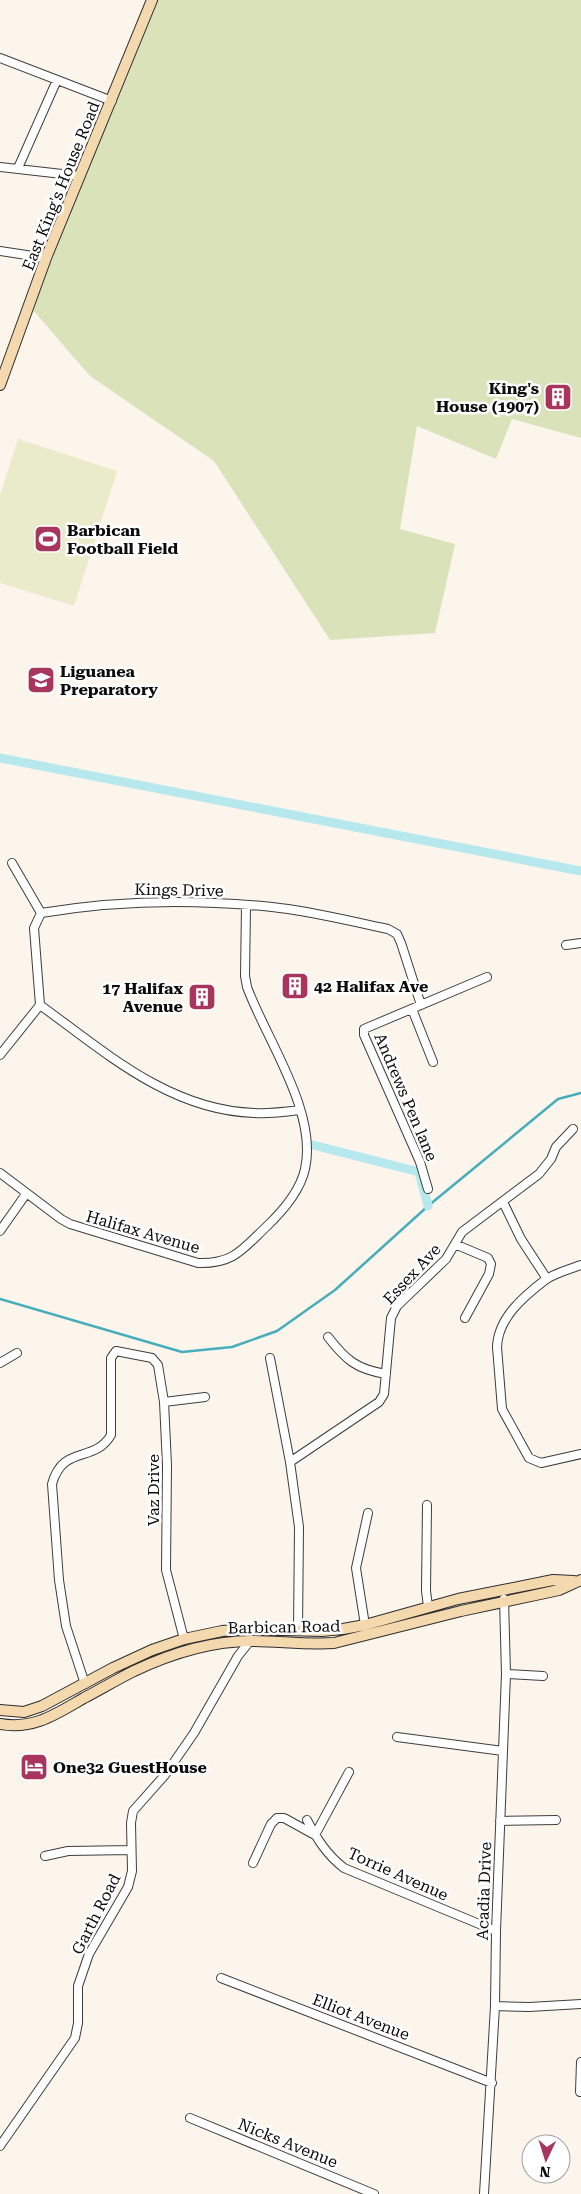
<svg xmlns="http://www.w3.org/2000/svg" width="581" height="2194" viewBox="0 0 581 2194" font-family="'Roboto Serif',serif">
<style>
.green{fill:#dae2ba}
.pitch{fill:#e9ebcb}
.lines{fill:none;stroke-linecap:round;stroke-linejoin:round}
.stream{stroke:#48adbb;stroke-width:2.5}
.canal{stroke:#b7e8ed;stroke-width:9}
.street-casing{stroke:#3e3e3e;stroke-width:10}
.secondary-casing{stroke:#2d2d2d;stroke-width:12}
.street{stroke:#fff;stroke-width:8}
.secondary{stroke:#f4d9af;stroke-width:10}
.labels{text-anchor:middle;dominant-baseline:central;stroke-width:5;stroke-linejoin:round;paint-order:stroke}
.street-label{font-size:16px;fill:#0b0b0b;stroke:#fff}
.poi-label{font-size:16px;font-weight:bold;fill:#0b0b0b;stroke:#fff;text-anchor:start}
</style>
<rect width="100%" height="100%" fill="#fcf5ec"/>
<path class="green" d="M157,0H581V438L512,419L496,459L417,426L400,529L455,544L435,633L330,640L214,461L90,376L32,309Z"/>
<path class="pitch" d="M18,439L117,471L74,606L0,583V495Z"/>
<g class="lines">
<path class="stream" d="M0,1299L182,1352L232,1347L277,1331L335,1290L428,1206L558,1099L581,1093"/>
<path class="canal" d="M0,758L581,871
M313,1145L419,1172L428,1206"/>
<defs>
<path id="street" d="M0,58L112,101
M0,167L80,176
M18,168L57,80
M0,251L46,258
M12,863L41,913
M566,945L581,943
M40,1005C105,1052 169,1110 254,1113C269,1114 284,1112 299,1110
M412,1009L433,1062
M0,1055L40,1005L34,928L41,913C117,900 195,899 272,907C311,911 349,921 388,929L397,934L401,943L421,1005
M0,1173L61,1219L70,1224L198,1263C233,1264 242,1250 265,1228C282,1212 300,1192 305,1169C318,1112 266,1039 247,987L245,976L246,906
M428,1189L420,1162L364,1035V1029L487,977
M503,1202L521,1239L547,1279
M0,1231L26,1194
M457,1245L488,1258L491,1264L489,1274L465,1318
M581,1265C570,1269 555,1273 545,1280C523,1297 498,1318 497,1347L502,1409L529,1458L541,1463L581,1454
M328,1337C346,1360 356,1369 386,1374
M270,1358L290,1462L299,1527L298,1630
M0,1363L17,1353
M164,1402L205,1397
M290,1462L379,1402L384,1394L391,1318L397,1306L446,1259L462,1232L539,1174L551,1159L556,1147L573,1129
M427,1505L426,1591L428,1606
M365,1625L356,1568L368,1513
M506,1674L543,1676
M85,1684L66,1626L59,1580L52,1484C63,1444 94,1464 111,1435V1358L116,1351L152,1358L158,1365L164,1402L167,1465L166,1570L184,1639
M397,1737L503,1751
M307,1820C317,1839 327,1855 344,1868L496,1931
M500,1821L556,1820
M45,1856L68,1851L131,1850
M253,1863L271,1824L277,1818H284L315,1835L349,1772
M221,1978L492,2083
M495,2006L529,2007L581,2004
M580,2092L581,2062
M190,2118L374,2194
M0,2146L75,2038L78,2023V1986L89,1954L128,1887L132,1871L131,1823L133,1811L165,1775L194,1733L238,1656L250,1641
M484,2194L495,2006L496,1931L506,1674L504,1599"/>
<path id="secondary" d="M0,385L46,258L152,0
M0,1710L24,1712L42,1706L113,1668L152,1650L184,1639L222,1631L246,1629L322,1631L343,1629L365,1625L458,1599L553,1580L574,1581
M0,1724C34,1730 56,1714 84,1698C101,1689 118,1679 134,1671C170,1654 211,1641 251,1641C279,1641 306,1645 334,1643L461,1611L559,1590L581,1580"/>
</defs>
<use href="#street" class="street-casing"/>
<use href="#secondary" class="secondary-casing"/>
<use href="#street" class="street"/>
<use href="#secondary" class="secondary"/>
</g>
<defs>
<symbol id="building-square" viewBox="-11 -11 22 22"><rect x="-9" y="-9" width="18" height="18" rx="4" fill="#a8365c" stroke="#fff"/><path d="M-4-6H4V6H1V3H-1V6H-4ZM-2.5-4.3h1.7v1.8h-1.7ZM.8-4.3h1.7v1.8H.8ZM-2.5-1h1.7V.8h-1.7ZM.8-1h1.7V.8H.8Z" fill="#fff"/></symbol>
<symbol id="stadium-square" viewBox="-11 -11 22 22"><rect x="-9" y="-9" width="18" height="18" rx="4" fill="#a8365c" stroke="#fff"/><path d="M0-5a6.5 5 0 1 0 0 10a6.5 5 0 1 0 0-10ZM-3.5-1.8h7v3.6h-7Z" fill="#fff"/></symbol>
<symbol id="school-square" viewBox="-11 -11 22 22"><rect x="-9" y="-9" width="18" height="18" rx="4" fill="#a8365c" stroke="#fff"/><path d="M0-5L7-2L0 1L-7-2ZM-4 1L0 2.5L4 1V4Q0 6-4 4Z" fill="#fff"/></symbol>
<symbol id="hotel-square" viewBox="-11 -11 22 22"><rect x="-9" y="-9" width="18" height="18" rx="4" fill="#a8365c" stroke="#fff"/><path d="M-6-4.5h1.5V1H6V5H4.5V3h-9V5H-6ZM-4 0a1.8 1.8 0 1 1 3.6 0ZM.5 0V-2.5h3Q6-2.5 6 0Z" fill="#fff"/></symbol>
</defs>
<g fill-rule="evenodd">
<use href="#building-square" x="542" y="381" width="32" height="32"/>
<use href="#stadium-square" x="32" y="523" width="32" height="32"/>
<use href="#school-square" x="25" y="664" width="32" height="32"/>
<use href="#building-square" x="279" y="970" width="32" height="32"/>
<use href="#building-square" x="186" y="981" width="32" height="32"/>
<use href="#hotel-square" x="18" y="1751" width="32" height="32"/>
</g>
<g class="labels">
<g class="street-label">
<text transform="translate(61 186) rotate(-68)">East King's House Road</text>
<text transform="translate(179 890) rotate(1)">Kings Drive</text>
<text transform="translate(406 1097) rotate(67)">Andrews Pen lane</text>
<text transform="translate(143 1232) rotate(16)">Halifax Avenue</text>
<text transform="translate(412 1274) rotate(-47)">Essex Ave</text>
<text transform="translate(153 1490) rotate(-90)">Vaz Drive</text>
<text transform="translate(284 1627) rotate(-1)">Barbican Road</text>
<text transform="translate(398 1874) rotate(24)">Torrie Avenue</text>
<text transform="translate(484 1891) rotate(-88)">Acadia Drive</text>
<text transform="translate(96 1914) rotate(-63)">Garth Road</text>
<text transform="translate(361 2017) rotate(21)">Elliot Avenue</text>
<text transform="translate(288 2143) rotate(22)">Nicks Avenue</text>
</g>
<g class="poi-label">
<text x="539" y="388" text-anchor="end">King's<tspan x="539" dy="18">House (1907)</tspan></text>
<text x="67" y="530">Barbican<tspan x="67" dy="18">Football Field</tspan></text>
<text x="60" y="671">Liguanea<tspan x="60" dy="18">Preparatory</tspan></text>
<text x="314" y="986">42 Halifax Ave</text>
<text x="183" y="988" text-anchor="end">17 Halifax<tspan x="183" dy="18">Avenue</tspan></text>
<text x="53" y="1767">One32 GuestHouse</text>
</g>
</g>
<g transform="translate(546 2159) rotate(184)"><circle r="24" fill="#ffffff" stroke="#9d9d9d"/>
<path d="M0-4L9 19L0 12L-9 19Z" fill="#a8365c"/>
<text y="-8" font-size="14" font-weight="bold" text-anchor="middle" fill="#0b0b0b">N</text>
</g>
</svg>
